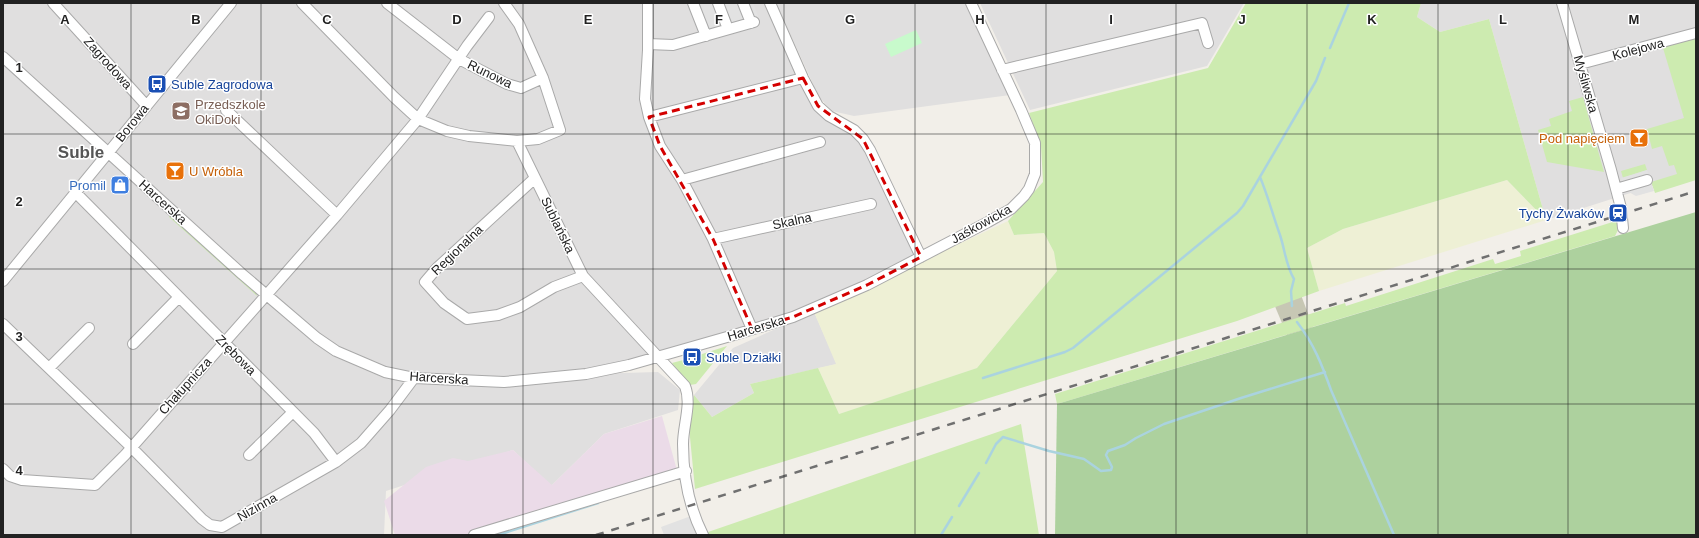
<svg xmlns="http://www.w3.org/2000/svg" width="1699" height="538" viewBox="0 0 1699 538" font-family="Arial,sans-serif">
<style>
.residential{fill:#e0dfdf}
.industrial{fill:#ebdbe8}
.construction{fill:#c7c7b4}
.farmland{fill:#eef0d5}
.grass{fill:#cdebb0}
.forest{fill:#add19e}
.park{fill:#c8facc}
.parking{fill:#e2e2e2}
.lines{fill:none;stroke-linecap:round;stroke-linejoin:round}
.stream{stroke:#aad3df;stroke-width:2.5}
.minor-casing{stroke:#a9a9a9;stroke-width:12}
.minor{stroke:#fff;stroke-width:10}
.rail{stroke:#707070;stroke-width:2.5;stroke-dasharray:8 8;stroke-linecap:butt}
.marked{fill:none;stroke:#d40000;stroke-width:3;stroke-dasharray:8 5;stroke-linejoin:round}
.grid{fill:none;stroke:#222;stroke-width:1;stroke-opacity:0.55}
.labels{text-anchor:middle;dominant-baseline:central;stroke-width:3;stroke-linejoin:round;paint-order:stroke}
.street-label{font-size:13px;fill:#222;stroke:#fff}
.transit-label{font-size:13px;fill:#164399;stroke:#fff;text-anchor:start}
.education-label{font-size:13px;fill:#785e54;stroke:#fff;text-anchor:start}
.food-label{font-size:13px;fill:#c56008;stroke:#fff;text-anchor:end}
.shop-label{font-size:13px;fill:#366cbe;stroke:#fff;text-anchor:end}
.district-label{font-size:17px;font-weight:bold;fill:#555;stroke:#fff}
.grid-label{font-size:13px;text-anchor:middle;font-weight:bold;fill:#222;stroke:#fff;stroke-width:3;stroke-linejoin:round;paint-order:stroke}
</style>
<rect width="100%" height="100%" fill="#f2efe9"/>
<path class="residential" d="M3,3H767L809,97L835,123L859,142L878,176L916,254L793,317L588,374L658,372L680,390L678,410L604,434L551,486L513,450L386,491L384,535H3Z
M776,3H968L1010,95L854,116L832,111L819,97Z
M980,3H1244L1207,66L1030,110Z
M1421,3H1696V172L1546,220L1489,19L1440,32L1417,17Z
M814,312L837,364L750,384L754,393L712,417L694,395L733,348Z"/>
<path class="industrial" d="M662,416L678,474L474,535H395L384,501L426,467L453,458L468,461L513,450L552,485L604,434Z"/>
<path class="construction" d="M1301,295L1313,327L1287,335L1274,304Z"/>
<path class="farmland" d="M1507,180L1546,220L1319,291L1307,248L1343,229Z
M1008,221L1014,235L1044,233L1054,252L1057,271L977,368L839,414L818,368L836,364L814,312Z"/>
<path class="grass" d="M1246,3H1421L1417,17L1440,32L1489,19L1546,220L1507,180L1343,229L1307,248L1319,291L1237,321L695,489L689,427L694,395L712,417L754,393L750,384L818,368L839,414L977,368L1057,271L1054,252L1044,233L1014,235L1008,221L1043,182L1041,146L1029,113L1208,68Z
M1696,36V180L1655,193L1651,182L1677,174L1674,165L1669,166L1662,146L1652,149L1647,129L1684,118L1663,48L1665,44Z
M1583,97L1604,172L1547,162L1538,130L1551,126L1549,119L1572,111L1569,101Z
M1645,164L1647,170L1623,178L1621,171Z
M171,214L255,290L257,296L169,217Z
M1619,220L1618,230L1615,236L1057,404L1055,394L1345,303L1346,306L1493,259L1495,264L1521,256L1520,251Z
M727,346L696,384L690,385L672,363L687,359L688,362L696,360V356Z
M1021,424L1039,535H699L711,531Z"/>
<path class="forest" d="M1696,212V535H1055L1057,404Z"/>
<path class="park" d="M916,30L922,43L891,57L885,44Z"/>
<path class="parking" d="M693,3H753L759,19L702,29Z
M1647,170L1654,191L1636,196L1625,190L1621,178Z
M691,516L697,535H664L661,527Z"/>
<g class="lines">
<path class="stream" d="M1330,48L1349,3
M1260,177C1268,196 1273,216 1280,235C1285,250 1286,266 1294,279L1291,291L1292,306
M1297,322C1314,344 1322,365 1331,390L1394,535
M983,378L1065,352L1073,348L1237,213L1243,206L1316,81L1325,58
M986,463L996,444L1003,437L1049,451L1084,459L1101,471L1111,470L1112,467L1106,455L1108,451L1125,445L1136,438L1164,424L1241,398L1325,372
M959,506L979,473
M498,535L598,503
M941,535L952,517"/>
<defs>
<path id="minor" d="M53,3L146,105
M302,3L394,97L418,119L447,131L469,136L517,141L583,276L685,386C692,404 683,425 683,444C683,475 689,507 703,535
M387,3L459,59L507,84L521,88L543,78
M504,3L519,24L543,78L560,130L538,139L517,141
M648,3V50L645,99L649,117L660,146L682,180L713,239L752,329
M693,3L706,36
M718,3L728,29
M743,3L751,23
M770,3L803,78L818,106L829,116L854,130L863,139L870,150L921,257
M1562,3L1611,170L1621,208L1623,228
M648,44L673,45L754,22
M3,57L242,274L317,338L336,351L385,372L414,378L504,382L586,374L629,365L734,335L793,317L867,285L988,222L1011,209L1024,196L1029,189L1035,174V143L1021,110L971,3
M1580,64L1696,33
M1002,70L1202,23L1208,43
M226,110L337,215
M649,117L803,78
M535,178L437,268L425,282L444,303L467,319L498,315L520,307L554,287L583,276
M682,180L820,142
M1616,189L1647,180
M76,193L314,433L336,462
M713,239L871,204
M3,281L231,3
M3,324L131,447L202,519L210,525L222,527L336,462L361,443L390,410L414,378
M133,344L179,297
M49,368L89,328
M249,455L293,412
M3,469L10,476L22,480L95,485L125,455L337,215L418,119L467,46L489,17
M474,535L686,471"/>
</defs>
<use href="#minor" class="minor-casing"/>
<use href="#minor" class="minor"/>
<path class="rail" d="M596,535L1696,191"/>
</g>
<path class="marked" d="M803,78L818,106L863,139L921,257L867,285L793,317L752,329L713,239L660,146L649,117Z"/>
<path class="grid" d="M131,3V535M261,3V535M392,3V535M523,3V535M653,3V535M784,3V535M915,3V535M1046,3V535M1176,3V535M1307,3V535M1438,3V535M1568,3V535M3,134H1696M3,269H1696M3,404H1696"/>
<defs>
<symbol id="bus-square" viewBox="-11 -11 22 22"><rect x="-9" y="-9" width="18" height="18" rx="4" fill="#1a4fb4" stroke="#fff"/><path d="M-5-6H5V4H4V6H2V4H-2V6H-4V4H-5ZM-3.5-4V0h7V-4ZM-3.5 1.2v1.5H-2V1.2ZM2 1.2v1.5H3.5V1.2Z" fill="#fff"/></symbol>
<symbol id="school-square" viewBox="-11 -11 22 22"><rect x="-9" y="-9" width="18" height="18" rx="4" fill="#8d6e63" stroke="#fff"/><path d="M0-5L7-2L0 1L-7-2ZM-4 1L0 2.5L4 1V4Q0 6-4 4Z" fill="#fff"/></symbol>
<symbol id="bar-square" viewBox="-11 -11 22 22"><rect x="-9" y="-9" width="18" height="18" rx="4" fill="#e8710a" stroke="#fff"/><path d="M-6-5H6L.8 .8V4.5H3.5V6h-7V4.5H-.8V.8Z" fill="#fff"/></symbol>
<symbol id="shop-square" viewBox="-11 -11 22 22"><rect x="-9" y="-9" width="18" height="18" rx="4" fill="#3f7fe0" stroke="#fff"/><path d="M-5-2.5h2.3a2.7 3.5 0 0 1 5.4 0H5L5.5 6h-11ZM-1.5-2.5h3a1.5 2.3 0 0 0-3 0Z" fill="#fff"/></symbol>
<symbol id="station-square" viewBox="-11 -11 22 22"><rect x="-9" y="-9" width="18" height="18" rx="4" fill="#1a4fb4" stroke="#fff"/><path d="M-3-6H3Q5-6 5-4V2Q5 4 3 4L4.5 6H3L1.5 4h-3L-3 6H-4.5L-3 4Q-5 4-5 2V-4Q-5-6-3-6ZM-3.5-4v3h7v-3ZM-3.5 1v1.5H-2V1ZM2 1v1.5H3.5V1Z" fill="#fff"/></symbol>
</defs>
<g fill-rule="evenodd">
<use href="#bus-square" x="146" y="73" width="22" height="22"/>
<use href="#school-square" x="170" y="100" width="22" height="22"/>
<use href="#bar-square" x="1628" y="127" width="22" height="22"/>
<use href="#bar-square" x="164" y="160" width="22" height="22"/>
<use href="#shop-square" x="109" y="174" width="22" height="22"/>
<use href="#station-square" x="1607" y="202" width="22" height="22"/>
<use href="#bus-square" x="681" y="346" width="22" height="22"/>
</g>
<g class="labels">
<g class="street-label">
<text transform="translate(1638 49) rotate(-15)">Kolejowa</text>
<text transform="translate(108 63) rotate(48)">Zagrodowa</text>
<text transform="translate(490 74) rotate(26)">Runowa</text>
<text transform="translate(1586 84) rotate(74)">Myśliwska</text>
<text transform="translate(132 123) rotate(-51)">Borowa</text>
<text transform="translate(163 202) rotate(42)">Harcerska</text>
<text transform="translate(792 221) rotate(-12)">Skalna</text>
<text transform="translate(981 224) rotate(-29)">Jaśkowicka</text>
<text transform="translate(558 225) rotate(64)">Sublańska</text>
<text transform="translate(457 250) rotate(-44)">Regionalna</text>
<text transform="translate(756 328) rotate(-17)">Harcerska</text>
<text transform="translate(236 355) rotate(45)">Zrębowa</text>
<text transform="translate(439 378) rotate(4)">Harcerska</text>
<text transform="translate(185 386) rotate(-48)">Chałupnicza</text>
<text transform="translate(257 507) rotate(-30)">Nizinna</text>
</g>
<g class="transit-label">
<text x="171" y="84">Suble Zagrodowa</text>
<text x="1604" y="213" text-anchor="end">Tychy Żwaków</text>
<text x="706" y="357">Suble Działki</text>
</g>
<g class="education-label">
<text x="195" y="104">Przedszkole<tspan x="195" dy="15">OkiDoki</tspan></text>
</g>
<g class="food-label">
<text x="1625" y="138">Pod napięciem</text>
<text x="189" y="171" text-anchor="start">U Wróbla</text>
</g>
<g class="shop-label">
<text x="106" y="185">Promil</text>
</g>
<g class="district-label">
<text x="81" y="152">Suble</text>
</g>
</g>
<g class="grid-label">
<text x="65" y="24">A</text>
<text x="196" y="24">B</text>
<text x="327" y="24">C</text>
<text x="457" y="24">D</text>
<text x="588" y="24">E</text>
<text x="719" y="24">F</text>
<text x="850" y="24">G</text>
<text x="980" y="24">H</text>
<text x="1111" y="24">I</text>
<text x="1242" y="24">J</text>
<text x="1372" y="24">K</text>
<text x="1503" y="24">L</text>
<text x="1634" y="24">M</text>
<text x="19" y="72">1</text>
<text x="19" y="206">2</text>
<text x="19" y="341">3</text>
<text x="19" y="475">4</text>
</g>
<rect width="1699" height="538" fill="none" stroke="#222222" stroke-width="8"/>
</svg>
